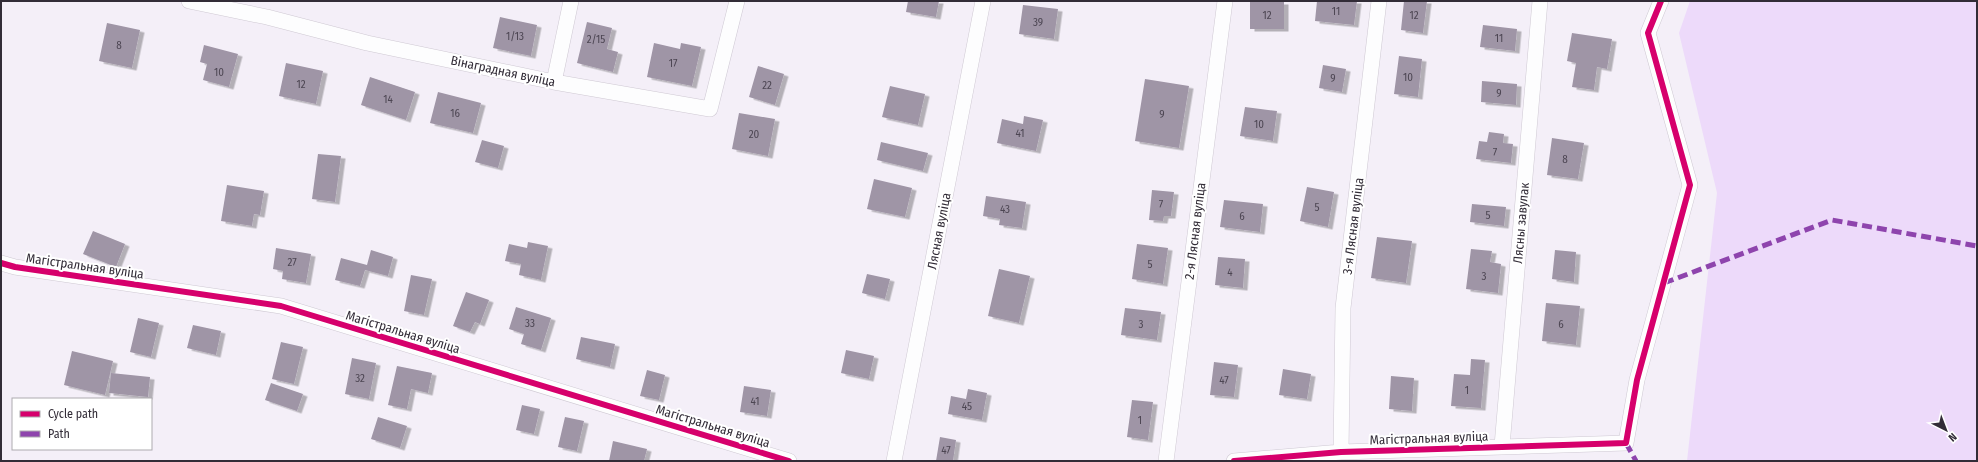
<svg xmlns="http://www.w3.org/2000/svg" width="1978" height="462" viewBox="0 0 1978 462" font-family="'Fira Sans Condensed',sans-serif">
<style>
.green{fill:#eddafa}
.building{fill:#9f95a6;filter:url(#shadow)}
.lines{fill:none;stroke-linecap:round;stroke-linejoin:round}
.street-casing{stroke:#cfc9d3;stroke-width:16}
.street{stroke:#fdfdfe;stroke-width:15}
.quiet{stroke:#8e44ad;stroke-width:5;stroke-dasharray:10 5;stroke-linecap:butt}
.cycleway-casing{stroke:#fff;stroke-width:8}
.cycleway{stroke:#d6006c;stroke-width:6}
.labels{text-anchor:middle;dominant-baseline:central;stroke-width:4;stroke-linejoin:round;paint-order:stroke}
.number-label{font-size:11px;fill:#4d4653}
.street-label{font-size:13px;fill:#322c37;stroke:#fff}
</style>
<defs>
<filter id="shadow"><feDropShadow dx="4.5" dy="2.5" stdDeviation="0" flood-color="#0004"/></filter>
</defs>
<rect width="100%" height="100%" fill="#f4eff8"/>
<path class="green" d="M1690,1H1977V461H1687L1717,193L1679,33Z"/>
<path class="building" d="M908,1H939L936,17L906,12Z
M1317,1H1357L1354,25L1315,21Z
M1404,1H1427L1423,33L1401,30Z
M1250,2H1284V29H1250Z
M1023,5L1058,9L1054,39L1019,34Z
M500,17L537,25L531,56L493,48Z
M587,22L612,28L607,49L618,52L613,72L577,63Z
M107,23L140,30L132,68L99,61Z
M1483,25L1517,29L1515,51L1480,47Z
M1572,33L1612,39L1607,69L1597,67L1594,90L1572,87L1576,63L1567,61Z
M654,43L680,49L681,43L701,47L692,86L647,77Z
M204,45L238,54L229,87L203,80L207,64L200,62Z
M1399,56L1422,59L1418,97L1394,94Z
M286,63L323,71L316,104L279,96Z
M1323,65L1346,69L1342,92L1319,88Z
M758,66L784,74L775,105L749,97Z
M370,77L415,92L406,120L361,105Z
M1145,79L1189,86L1179,148L1135,141Z
M1482,81L1517,84L1516,105L1481,102Z
M890,86L925,94L918,125L882,117Z
M438,92L481,103L473,133L430,123Z
M1245,107L1277,111L1273,141L1240,136Z
M739,113L775,119L768,156L732,149Z
M1024,116L1043,120L1036,151L997,143L1002,119L1023,124Z
M1489,132L1504,134L1503,143L1513,144L1511,163L1476,159L1479,141L1487,142Z
M1552,138L1584,143L1578,179L1547,175Z
M482,140L504,146L498,168L475,162Z
M881,142L928,153L923,171L877,160Z
M318,154L341,156L335,202L312,199Z
M874,179L912,188L905,217L867,209Z
M227,185L264,191L260,215L254,214L252,226L221,221Z
M1307,187L1334,192L1328,227L1300,221Z
M1152,190L1174,192L1171,216H1164L1163,221L1149,220Z
M986,196L1026,202L1022,228L999,225L1000,219L983,216Z
M1224,200L1263,204L1260,232L1220,227Z
M1472,204L1506,207L1504,226L1470,222Z
M93,231L125,244L116,267L83,254Z
M1377,237L1412,241L1406,283L1371,278Z
M528,242L548,246L541,280L519,275L521,264L505,261L509,244L527,248Z
M1137,244L1168,248L1163,284L1132,279Z
M276,248L311,254L306,283L282,279L283,271L273,269Z
M1471,249L1492,251L1490,262L1501,264L1498,293L1466,289Z
M371,250L393,257L388,276L365,270L360,286L335,280L341,258L367,265Z
M1555,250L1576,252L1574,282L1552,279Z
M1218,257L1245,259L1243,288L1215,285Z
M999,269L1030,276L1019,323L988,316Z
M867,274L890,279L885,299L862,293Z
M411,275L432,279L424,315L404,311Z
M466,292L489,300L480,324L475,322L470,332L453,326Z
M1546,303L1580,306L1576,345L1542,341Z
M516,307L551,318L541,350L521,344L524,334L509,329Z
M1125,308L1161,312L1157,340L1121,335Z
M138,318L159,323L151,357L130,352Z
M193,325L221,331L216,355L187,348Z
M581,337L615,344L610,367L576,359Z
M281,342L303,347L294,384L272,379Z
M846,350L874,356L869,379L841,373Z
M72,351L113,361L105,395L64,385Z
M352,358L376,363L369,399L345,394Z
M1471,359L1485,360L1481,408L1451,406L1454,374L1470,375Z
M1214,362L1238,365L1234,397L1210,395Z
M397,366L432,373L428,393L411,389L407,409L388,405Z
M1283,369L1311,374L1307,399L1279,395Z
M647,370L665,375L659,400L640,396Z
M111,373L150,377L148,397L109,393Z
M1391,376L1414,378L1412,411L1389,409Z
M271,383L303,394L297,411L265,400Z
M744,386L771,390L767,416L740,412Z
M968,389L987,393L982,420L948,414L951,396L966,399Z
M1132,400L1153,402L1148,440L1127,437Z
M522,405L540,409L534,434L516,430Z
M378,417L407,426L400,448L371,439Z
M565,417L584,421L577,451L558,447Z
M940,437L956,440L953,461H936Z
M613,441L647,449L644,461H609Z"/>
<g class="lines">
<defs>
<path id="street" d="M189,1L267,17L367,43L554,82L710,109L737,1
M554,82L571,1
M1,263L15,267L281,306L789,461
M1502,446L1540,1
M1341,452L1343,308L1379,1
M894,461L983,1
M1166,461L1225,1
M1234,461L1341,452L1626,443L1637,380L1690,185L1648,33L1661,1"/>
</defs>
<use href="#street" class="street-casing"/>
<use href="#street" class="street"/>
<path class="quiet" d="M1664,283L1832,220L1977,246
M1626,443L1636,461"/>
<defs>
<path id="cycleway" d="M1,263L15,267L281,306L789,461
M1234,461L1341,452L1626,443L1637,380L1690,185L1648,33L1661,1"/>
</defs>
<use href="#cycleway" class="cycleway-casing"/>
<use href="#cycleway" class="cycleway"/>
</g>
<g class="labels">
<g class="number-label">
<text x="1336" y="11">11</text>
<text x="1267" y="15">12</text>
<text x="1414" y="15">12</text>
<text x="1038" y="22">39</text>
<text x="515" y="36">1/13</text>
<text x="1499" y="38">11</text>
<text x="596" y="39">2/15</text>
<text x="119" y="45">8</text>
<text x="673" y="63">17</text>
<text x="219" y="72">10</text>
<text x="1408" y="77">10</text>
<text x="1333" y="78">9</text>
<text x="301" y="84">12</text>
<text x="767" y="85">22</text>
<text x="1499" y="93">9</text>
<text x="388" y="99">14</text>
<text x="455" y="113">16</text>
<text x="1162" y="114">9</text>
<text x="1259" y="124">10</text>
<text x="1020" y="133">41</text>
<text x="754" y="134">20</text>
<text x="1495" y="152">7</text>
<text x="1565" y="159">8</text>
<text x="1161" y="204">7</text>
<text x="1317" y="207">5</text>
<text x="1005" y="209">43</text>
<text x="1488" y="215">5</text>
<text x="1242" y="216">6</text>
<text x="292" y="262">27</text>
<text x="1150" y="264">5</text>
<text x="1230" y="272">4</text>
<text x="1484" y="276">3</text>
<text x="530" y="323">33</text>
<text x="1141" y="324">3</text>
<text x="1561" y="324">6</text>
<text x="360" y="378">32</text>
<text x="1224" y="380">47</text>
<text x="1467" y="390">1</text>
<text x="755" y="401">41</text>
<text x="967" y="406">45</text>
<text x="1140" y="420">1</text>
<text x="946" y="450">47</text>
</g>
<g class="street-label">
<text transform="translate(503 71) rotate(12)">Вінаградная вуліца</text>
<text transform="translate(1521 223) rotate(-85)">Лясны завулак</text>
<text transform="translate(1353 226) rotate(-83)">3-я Лясная вуліца</text>
<text transform="translate(939 231) rotate(-79)">Лясная вуліца</text>
<text transform="translate(1195 231) rotate(-83)">2-я Лясная вуліца</text>
<text transform="translate(85 266) rotate(8)">Магістральная вуліца</text>
<text transform="translate(403 332) rotate(17)">Магістральная вуліца</text>
<text transform="translate(713 426) rotate(17)">Магістральная вуліца</text>
<text transform="translate(1429 438) rotate(-2)">Магістральная вуліца</text>
</g>
</g>
<rect width="1978" height="462" fill="none" stroke="#322c37" stroke-width="4"/>
<rect x="12" y="398" width="140" height="52" fill="#ffffff" stroke="#adabaf"/>
<rect x="20" y="411" width="20" height="6" fill="#d6006c" stroke="#adabaf"/>
<text x="48" y="418" font-size="12" fill="#322c37">Cycle path</text>
<rect x="20" y="431" width="20" height="6" fill="#8e44ad" stroke="#adabaf"/>
<text x="48" y="438" font-size="12" fill="#322c37">Path</text>
<g transform="translate(1946 430) rotate(138)" stroke="#ffffff" stroke-width="3" paint-order="stroke">
<path d="M0-3L7 15L0 10L-7 15Z" fill="#322c37"/>
<text y="-6" font-size="11" font-weight="bold" text-anchor="middle" fill="#322c37">N</text>
</g>
</svg>
